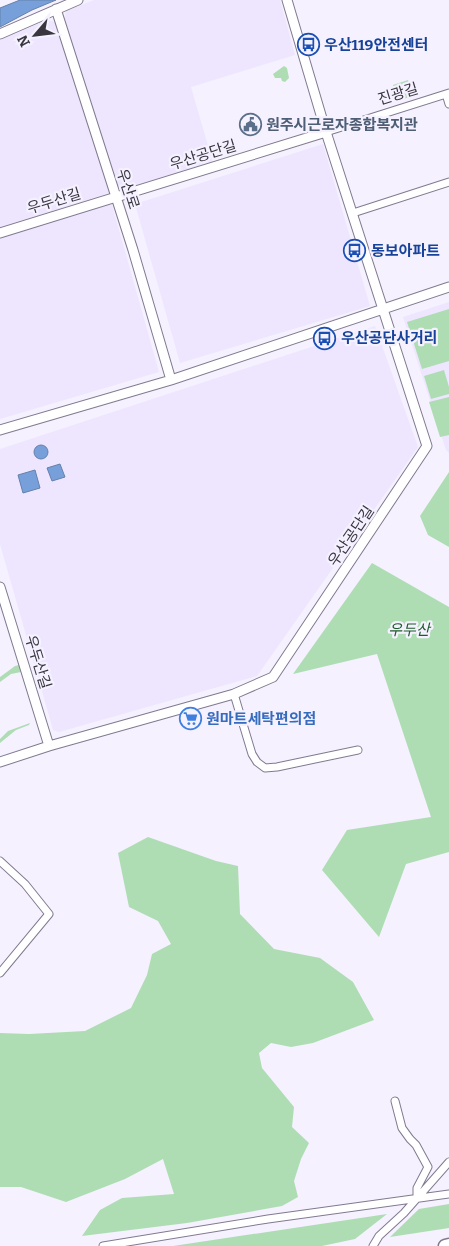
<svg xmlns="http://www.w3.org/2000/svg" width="449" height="1246" viewBox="0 0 449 1246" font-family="Bitter,'Noto Sans KR',serif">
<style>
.built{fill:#eee6fe}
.green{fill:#aeddb3}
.water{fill:#77a0da;stroke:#6480ac}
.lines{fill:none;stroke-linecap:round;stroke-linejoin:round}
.street-casing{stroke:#817a8f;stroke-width:9}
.secondary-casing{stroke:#817a8f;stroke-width:11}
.highway-casing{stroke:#817a8f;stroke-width:15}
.street{stroke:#fff;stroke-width:7}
.secondary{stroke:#fff;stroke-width:9}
.highway{stroke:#fff;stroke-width:12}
.labels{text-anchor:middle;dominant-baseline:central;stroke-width:4.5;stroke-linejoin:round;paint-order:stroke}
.transit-label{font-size:15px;font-weight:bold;fill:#164399;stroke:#f5f1ff;text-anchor:start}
.street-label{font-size:15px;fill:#39363f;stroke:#f5f1ff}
.service-label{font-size:15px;font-weight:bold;fill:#4e5e75;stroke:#f5f1ff;text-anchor:start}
.park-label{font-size:15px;font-style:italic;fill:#1c5b2a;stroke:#f5f1ff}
.shop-label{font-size:15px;font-weight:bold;fill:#366cbe;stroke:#f5f1ff;text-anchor:start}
</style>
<rect width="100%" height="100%" fill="#f5f1ff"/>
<path class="built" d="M94,0H280L295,55L191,87L213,163L123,191L116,186L64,22L66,11Z
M47,20L55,22L110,193L0,228V40Z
M323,144L370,306L180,363L135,204Z
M103,204L112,205L159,372L0,419V236Z
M449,302V453L446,450L403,317Z
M375,326L418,447L257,676L59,732L53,730L0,544V449Z"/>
<path class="green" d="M284,66L287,68L289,78L285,82L282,81L281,78H275L273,74Z
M408,80L413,96L397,101L393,85Z
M449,309V361L422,369L407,322Z
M444,370L449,387V394L431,399L424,376Z
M449,397V435L440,437L429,402Z
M449,472V547L428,535L420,516Z
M372,563L449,607V852L406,864L379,937L322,870L347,830L431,817L377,654L293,674Z
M19,665L21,672L11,674L0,682V677L15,666Z
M30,723L29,725L16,730L0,743V739L8,731Z
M148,837L216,861L238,866L240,914L274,949L320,958L353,982L374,1020L313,1043L291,1047L271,1043L259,1053L262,1068L294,1107L292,1127L309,1143L301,1159L294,1181L298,1197L282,1206L187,1223L82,1236L100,1210L122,1198L174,1194L163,1159L125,1179L66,1202L21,1187H0V1033L29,1034L85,1031L131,1008L147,975L152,954L171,944L158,921L129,907L118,853Z
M449,1204V1228L390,1237L419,1209Z
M387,1214L355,1239L322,1246H173Z"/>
<path class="water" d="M20,0H56L32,10L0,27V8Z
M34 452a7 7 0 1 1 14 0a7 7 0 1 1-14 0Z
M60,464L65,477L52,481L47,468Z
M35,470L40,488L23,493L18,475Z"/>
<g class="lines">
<defs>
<path id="street" d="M446,94L449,104
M326,132L449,93
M353,213L449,182
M234,694L252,754L257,762L265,768L277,767L358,750
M0,861L25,884L49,914L0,973
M395,1101L402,1128L410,1139L416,1145L428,1167L417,1188V1198
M103,1246L268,1219L449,1194
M373,1246L379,1236L404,1213L449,1162"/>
<path id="secondary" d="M56,9L133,250L171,380
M0,34L78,0
M0,233L326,132
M0,430L171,380L449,287
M0,587L49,746
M0,762L49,746L234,694L273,677L427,446L326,132L287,0"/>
<path id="highway" d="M445,1246L449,1245"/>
</defs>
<use href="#street" class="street-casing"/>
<use href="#secondary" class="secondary-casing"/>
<use href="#highway" class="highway-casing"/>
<use href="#street" class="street"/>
<use href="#secondary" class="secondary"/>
<use href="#highway" class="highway"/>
</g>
<defs>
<symbol id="bus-ring" viewBox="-11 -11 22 22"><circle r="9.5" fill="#f5f1ff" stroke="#1a4fb4" stroke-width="1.5"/><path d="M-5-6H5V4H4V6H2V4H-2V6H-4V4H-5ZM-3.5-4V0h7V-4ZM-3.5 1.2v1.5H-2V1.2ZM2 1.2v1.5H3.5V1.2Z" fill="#1a4fb4"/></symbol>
<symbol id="civic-ring" viewBox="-11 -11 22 22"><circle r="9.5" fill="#f5f1ff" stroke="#5c6f8a" stroke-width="1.5"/><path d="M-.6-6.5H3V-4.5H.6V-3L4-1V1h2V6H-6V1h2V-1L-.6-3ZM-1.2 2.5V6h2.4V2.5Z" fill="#5c6f8a"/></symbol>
<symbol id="supermarket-ring" viewBox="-11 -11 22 22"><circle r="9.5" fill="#f5f1ff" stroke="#3f7fe0" stroke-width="1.5"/><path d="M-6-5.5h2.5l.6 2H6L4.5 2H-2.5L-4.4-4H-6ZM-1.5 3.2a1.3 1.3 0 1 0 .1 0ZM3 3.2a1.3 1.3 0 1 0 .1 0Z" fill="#3f7fe0"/></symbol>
</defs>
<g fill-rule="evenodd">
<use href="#bus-ring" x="296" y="32" width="25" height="25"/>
<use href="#civic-ring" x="238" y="112" width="25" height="25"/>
<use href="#bus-ring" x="342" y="238" width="25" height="25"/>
<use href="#bus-ring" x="312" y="326" width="25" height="25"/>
<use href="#supermarket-ring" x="178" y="706" width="25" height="25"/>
</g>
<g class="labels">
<g class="transit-label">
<text x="324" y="45">우산119안전센터</text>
<text x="371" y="251">동보아파트</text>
<text x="341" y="338">우산공단사거리</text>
</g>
<g class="street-label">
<text transform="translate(398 94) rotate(-17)">진광길</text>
<text transform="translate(203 155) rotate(-17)">우산공단길</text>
<text transform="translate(128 189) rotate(72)">우산로</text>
<text transform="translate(54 201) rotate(-17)">우두산길</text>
<text transform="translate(351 536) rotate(-56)">우산공단길</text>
<text transform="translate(38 662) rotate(73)">우두산길</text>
</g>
<g class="service-label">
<text x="266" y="125">원주시근로자종합복지관</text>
</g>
<g class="park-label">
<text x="409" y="630">우두산</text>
</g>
<g class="shop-label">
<text x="206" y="719">원마트세탁편의점</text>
</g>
</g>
<g transform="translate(35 35) rotate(242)" stroke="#f5f1ff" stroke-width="4" paint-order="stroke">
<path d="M0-4L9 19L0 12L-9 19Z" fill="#39363f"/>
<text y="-8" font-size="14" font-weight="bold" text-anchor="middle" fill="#39363f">N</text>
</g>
</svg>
